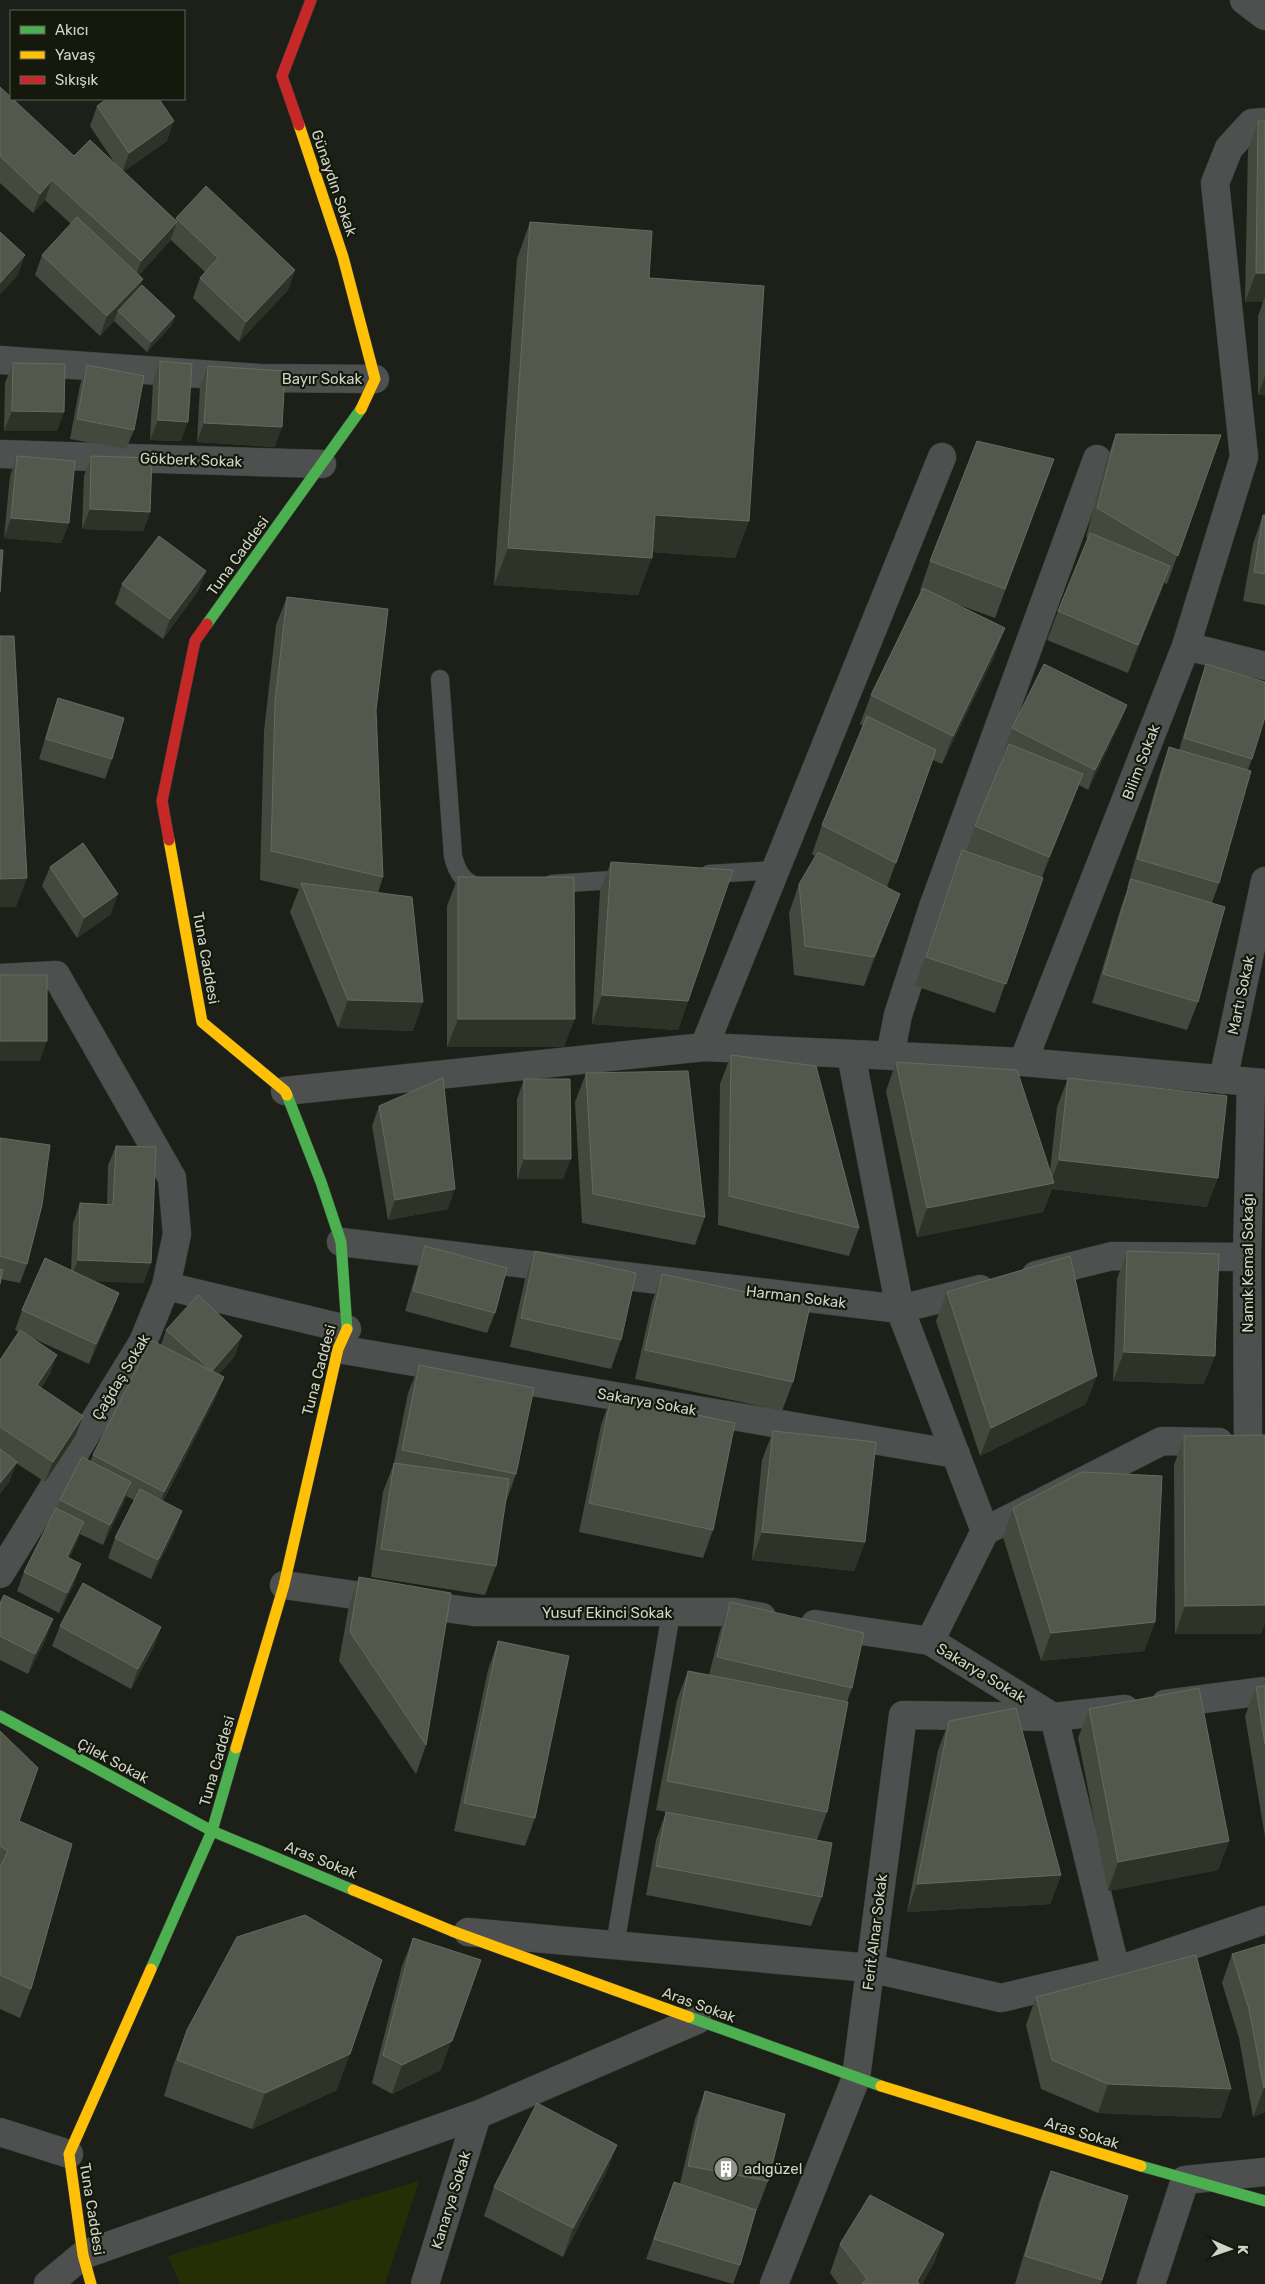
<svg xmlns="http://www.w3.org/2000/svg" width="1265" height="2284" viewBox="0 0 1265 2284" font-family="Rubik,sans-serif">
<style>
.green{fill:#242f06}
.lines{fill:none;stroke-linecap:round;stroke-linejoin:round}
.lane-casing{stroke:#393c35;stroke-width:19}
.street-casing{stroke:#393c35;stroke-width:29}
.fast-casing{stroke:#393c35;stroke-width:12}
.slow-casing{stroke:#393c35;stroke-width:12}
.jam-casing{stroke:#393c35;stroke-width:12}
.lane{stroke:#4e5050;stroke-width:18}
.street{stroke:#4e5050;stroke-width:28}
.fast{stroke:#4caf50;stroke-width:11}
.slow{stroke:#ffc107;stroke-width:11}
.jam{stroke:#c62828;stroke-width:11}
.wall{fill:#44493d}
.shaded-wall{fill:#2e3328}
.building{fill:#53584c;stroke:#676b5f}
.labels{text-anchor:middle;dominant-baseline:central;stroke-width:4.5;stroke-linejoin:round;paint-order:stroke}
.street-label{font-size:15px;fill:#cfd3c9;stroke:#14190b}
.poi-label{font-size:15px;fill:#cfd3c9;stroke:#14190b;text-anchor:start}
</style>
<rect width="100%" height="100%" fill="#1d2018"/>
<path class="green" d="M419,2181L385,2284H180L168,2256Z"/>
<g class="lines">
<defs>
<path id="lane" d="M440,679L453,856C457,873 464,883 481,888
M709,874L776,870
M552,884L628,879
M615,1945L671,1613"/>
<path id="street" d="M1244,0L1265,16
M0,360L259,378L375,379
M0,454L322,464
M1186,646L1265,666
M0,978L56,975L172,1178L177,1234L166,1286L143,1342L0,1574
M704,1047L942,457
M851,1054L900,1309L985,1531L930,1641L1053,1717
M890,1056L898,1015L933,907L1097,459
M1023,1062L1186,646L1244,457L1215,183L1229,148L1252,123L1265,122
M1223,1080L1265,881
M285,1091L704,1047L1023,1062L1265,1083
M341,1242L900,1309L980,1289
M1036,1275L1112,1256L1247,1257
M166,1286L347,1329
M338,1349L956,1454
M1248,1443L1247,1257L1251,1083
M985,1531L1162,1441L1219,1442
M284,1585L474,1612H734L762,1617
M815,1624L930,1641
M1165,1704L1265,1691
M1054,1717L1116,1971
M468,1932L870,1968L1001,1998L1116,1971L1265,1920
M0,2132L69,2154
M48,2284L83,2255L477,2115L697,2020
M425,2284L477,2115
M774,2284L856,2078L903,1715L1054,1717L1125,1709
M1151,2284L1185,2180L1265,2172"/>
<path id="fast" d="M207,624L361,409
M287,1095L321,1182L341,1242L347,1329
M0,1716L212,1831L353,1890
M151,1969L212,1831L236,1748
M689,2017L881,2086
M1141,2166L1265,2201"/>
<path id="slow" d="M299,125L343,257L375,379L361,409
M169,840L202,1022L285,1091L287,1095
M236,1748L284,1585L338,1349L347,1329
M353,1890L452,1931L689,2017
M881,2086L1141,2166
M91,2284L83,2255L69,2154L151,1969"/>
<path id="jam" d="M299,125L282,76L311,0
M169,840L162,801L195,641L207,624"/>
</defs>
<use href="#lane" class="lane-casing"/>
<use href="#street" class="street-casing"/>
<use href="#fast" class="fast-casing"/>
<use href="#slow" class="slow-casing"/>
<use href="#jam" class="jam-casing"/>
<use href="#lane" class="lane"/>
<use href="#street" class="street"/>
<use href="#fast" class="fast"/>
<use href="#slow" class="slow"/>
<use href="#jam" class="jam"/>
</g>
<path class="wall" d="M0,87L74,156L116,165L90,126L97,106L167,141L124,171L175,219L176,218L295,270L288,290L239,342L193,298L200,278L205,272L171,240L170,241L139,275L143,279L139,288L175,316L171,326L147,352L114,321L100,336L35,275L42,255L71,224L45,200L33,213L0,183Z
M1258,121H1265V395H1258V316L1263,302H1245L1248,150Z
M530,222L649,278L749,521L735,558L652,552L638,595L494,585L517,259Z
M160,361L181,441L150,440L153,381Z
M13,363L57,431H4L5,383Z
M87,365L134,430L126,449L70,439L80,385Z
M208,366L275,447L197,442L200,386Z
M1116,434L1221,435L1167,584L1164,583L1128,673L1047,640L1058,611L1088,538L1086,537L1106,462Z
M17,456L69,523L61,543L4,538L10,476Z
M91,456L150,512L143,531L82,529L84,476Z
M1054,459L995,618L948,601L994,657L942,764L933,760L887,887L900,894L864,986L794,975L789,913L799,884L815,856L812,854L822,825L864,726L860,724L871,695L921,591L920,590L930,561Z
M1263,515H1265V605L1243,601L1253,544Z
M122,584L198,591L163,639L115,604Z
M287,597L376,710L383,877L378,893L413,1031L338,1028L290,912L299,889L260,880L264,731L276,625Z
M1206,664L1252,759L1248,770L1219,883L1212,903L1198,1002L1187,1030L1092,1003L1121,907L1128,888H1127L1159,776L1169,747L1179,750L1199,684Z
M58,698L112,759L105,779L39,759L51,718Z
M1127,705L1119,725L1088,790L1079,785L1042,877L995,1013L915,986L962,850L966,851L975,826L1007,749L1005,748L1012,728Z
M611,862L688,1001L678,1030L592,1024L600,891Z
M50,867L111,914L77,938L42,886Z
M458,877L564,1047H447V906Z
M731,1055L859,1228L849,1256L718,1225L720,1084Z
M896,1062L1050,1171L1057,1107L1068,1078L1207,1207L1052,1189L1043,1212L917,1237L886,1091Z
M586,1073L705,1217L695,1245L582,1223L575,1102Z
M524,1079L563,1179H517V1099Z
M379,1106L448,1209L388,1220L372,1126Z
M0,1138L27,1264L20,1283L1,1279L0,1284Z
M116,1146L151,1263L143,1283L95,1281L119,1293L112,1312L89,1364L30,1337L50,1374L41,1388L83,1416L76,1435L45,1482L16,1463L9,1482L0,1494V1360L19,1332L15,1330L22,1310L71,1270L73,1223L80,1203L107,1204L108,1165Z
M425,1246L495,1313L487,1333L405,1311L418,1266Z
M535,1251L621,1340L611,1369L510,1347L525,1279Z
M1127,1251L1204,1384L1113,1381L1117,1279Z
M662,1274L793,1382L782,1411L635,1379L652,1302Z
M947,1292L1086,1404L980,1456L936,1321Z
M166,1330L235,1356L219,1374L224,1377L216,1397L163,1501L175,1531L151,1579L108,1558L115,1538L134,1500L126,1496L124,1502L103,1545L80,1534L77,1542L69,1558L74,1584L59,1613L17,1591L24,1572L57,1508L60,1500L90,1462L93,1455L161,1345Z
M419,1365L516,1474L506,1502H505L496,1566L485,1595L371,1577L383,1492L394,1463L408,1393Z
M611,1397L713,1530L703,1558L579,1532L601,1425Z
M773,1431L865,1542L854,1571L752,1560L762,1460Z
M1265,1435V1623L1261,1634H1175L1174,1465L1184,1436Z
M1013,1508L1155,1622L1144,1651L1041,1661L1003,1537Z
M359,1577L426,1745L416,1774L339,1661L349,1605Z
M730,1602L852,1688L847,1702L827,1812L817,1840L822,1897L811,1926L646,1895L656,1840L666,1812L656,1810L677,1700L688,1671L709,1675L720,1631Z
M0,1603L46,1639L28,1674L0,1660Z
M60,1626L161,1627L154,1647L131,1689L52,1646Z
M498,1641L535,1818L525,1846L454,1831L488,1670Z
M1265,1686V1837L1245,1716L1256,1687Z
M1089,1709L1229,1841L1218,1870L1108,1891L1078,1738Z
M949,1721L1061,1875L1050,1904L907,1912L938,1750Z
M0,1731L19,1821L31,1989L20,2018L0,2009Z
M413,1938L441,2070L392,2094L372,2083L402,1966Z
M1265,1944V2112L1253,2117L1239,2038L1222,1983L1232,1954Z
M1036,1997L1221,2118L1098,2113L1041,2089L1026,2025Z
M187,2030L337,2090L252,2129L164,2096L173,2066Z
M705,2091L768,2181L757,2210H756L740,2265L733,2284L646,2259L674,2182L680,2184L695,2119Z
M617,2145L606,2173L563,2257L484,2216L494,2187Z
M1051,2171L1128,2196L1101,2284H1015L1040,2200Z
M944,2234L934,2263L922,2284H838L830,2273L840,2244Z"/>
<path class="shaded-wall" d="M174,121L167,141L122,173L129,153Z
M52,180L45,200L33,213L40,194Z
M177,222L170,241L134,281L141,261Z
M25,255L18,275L0,295V283Z
M295,270L288,290L239,342L246,322Z
M1256,273H1265V302V296L1263,302H1245Z
M143,279L135,298L118,311L114,321L100,336L107,316Z
M175,316L171,326L147,352L151,342Z
M1265,376V395H1258Z
M12,411L64,412L57,431H4Z
M158,420L188,422L181,441L150,440Z
M204,423L282,427L275,447L197,442Z
M90,509L150,512L143,531L82,529Z
M655,515L749,521L735,558L641,551Z
M11,518L69,523L61,543L4,538Z
M508,548L652,558L638,595L494,585Z
M1170,566L1160,595L1128,673L1138,645Z
M206,571L198,591L163,639L170,619Z
M1005,628L994,657L942,764L953,736Z
M1127,705L1119,725L1088,790L1095,770Z
M1083,774L1072,803L1039,885L1049,857Z
M27,878L16,907H0V879Z
M118,894L111,914L77,938L84,918Z
M900,894L889,922L864,986L874,957Z
M602,995L688,1001L678,1030L592,1024Z
M348,1000L423,1002L413,1031L338,1028Z
M458,1019H575L564,1047H447Z
M0,1041H47L40,1061H0Z
M524,1159H571L563,1179H517Z
M1059,1160L1218,1178L1207,1207L1052,1189L1043,1212L917,1237L927,1208L1050,1184Z
M455,1189L448,1209L388,1220L395,1200Z
M78,1260L151,1263L143,1283L70,1280Z
M119,1293L112,1312L89,1364L96,1344Z
M242,1336L235,1356L204,1390L212,1371Z
M1124,1352L1215,1356L1204,1384L1113,1381Z
M57,1355L50,1374L29,1405L37,1385Z
M1097,1376L1086,1404L980,1456L991,1428Z
M224,1377L216,1397L157,1512L164,1492Z
M83,1416L76,1435L45,1482L53,1462Z
M17,1462L9,1482L0,1494V1483Z
M131,1482L124,1502L103,1545L110,1525Z
M182,1511L175,1531L151,1579L158,1560Z
M84,1522L77,1542L59,1577L67,1557Z
M762,1532L865,1542L854,1571L752,1560Z
M81,1564L74,1584L59,1613L67,1593Z
M1265,1605V1623L1261,1634H1175L1185,1606Z
M53,1619L46,1639L28,1674L35,1654Z
M1155,1622L1144,1651L1041,1661L1051,1633Z
M161,1627L154,1647L131,1689L138,1669Z
M1229,1841L1218,1870L1108,1891L1118,1862Z
M1061,1875L1050,1904L907,1912L917,1884Z
M481,1960L441,2070L392,2094L402,2065Z
M350,2054L337,2090L252,2129L265,2093Z
M1108,2084L1231,2089L1221,2118L1098,2113Z
M1265,2087V2112L1253,2117L1264,2088Z
M617,2145L606,2173L563,2257L573,2228Z
M944,2234L934,2263L922,2284H916Z"/>
<path class="building" d="M0,87L74,156L90,140L177,222L141,261L52,180L40,194L0,156Z
M107,99H159L174,121L129,153L97,106Z
M1258,121H1265V273H1256Z
M206,186L295,270L246,322L200,278L218,258L176,218Z
M77,217L143,279L107,316L42,255Z
M530,222L652,231L649,278L764,286L749,521L655,515L652,558L508,548Z
M0,232L25,255L0,283Z
M142,285L175,316L151,342L118,311Z
M160,361L192,364L188,422L158,420Z
M13,363L65,364L64,412L12,411Z
M87,365L144,376L134,430L77,419Z
M208,366L285,371L282,427L204,423Z
M1116,434L1221,435L1178,556L1097,508Z
M977,441L1054,459L1005,589L930,561Z
M17,456L75,461L69,523L11,518Z
M91,456L152,458L150,512L90,509Z
M1263,515H1265V574L1254,572Z
M1090,533L1170,566L1138,645L1058,611Z
M159,536L206,571L170,619L122,584Z
M0,550H3L0,592Z
M923,588L1005,628L953,736L871,695Z
M287,597L388,609L376,710L383,877L271,851L275,702Z
M0,636H14L27,878L0,879Z
M1044,664L1127,705L1095,770L1012,728Z
M1206,664L1265,682V717L1252,759L1184,738Z
M58,698L124,718L112,759L46,739Z
M867,716L936,750L896,863L822,825Z
M1009,744L1083,774L1049,857L975,826Z
M1169,747L1251,771L1219,883L1137,859Z
M83,843L118,894L84,918L50,867Z
M962,850L1043,878L1006,984L926,957Z
M818,852L900,894L874,957L805,946L799,884Z
M611,862L733,870L688,1001L602,995Z
M458,877H574L575,1019H458Z
M1131,879L1225,907L1198,1002L1103,974Z
M301,883L412,897L423,1002L348,1000Z
M0,975H47V1041H0Z
M731,1055L816,1066L859,1228L729,1196Z
M896,1062L1017,1070L1054,1183L927,1208Z
M688,1071L705,1217L593,1194L586,1073Z
M443,1078L455,1189L395,1200L379,1106Z
M1068,1078L1227,1096L1218,1178L1059,1160Z
M524,1079H570L571,1159H524Z
M0,1138L50,1145L42,1205L27,1264L0,1256Z
M116,1146L156,1147L151,1263L78,1260L80,1203L113,1205Z
M425,1246L507,1268L495,1313L413,1291Z
M535,1251L636,1273L621,1340L521,1318Z
M1127,1251L1219,1254L1215,1356L1124,1352Z
M1070,1256L1097,1376L991,1428L947,1292Z
M45,1258L119,1293L96,1344L22,1310Z
M0,1269L3,1270L0,1284Z
M662,1274L810,1306L793,1382L645,1350Z
M198,1295L242,1336L212,1371L166,1330Z
M20,1330L57,1355L37,1385L83,1416L53,1462L0,1427V1360Z
M151,1340L224,1377L164,1492L93,1455Z
M419,1365L534,1388L516,1474L402,1450Z
M611,1397L735,1423L713,1530L589,1503Z
M773,1431L876,1442L865,1542L762,1532Z
M1265,1435V1605L1185,1606L1184,1436Z
M0,1449L17,1462L0,1483Z
M82,1457L131,1482L110,1525L60,1500Z
M394,1463L509,1479L496,1566L381,1549Z
M1082,1472L1162,1476L1155,1622L1051,1633L1013,1508Z
M140,1489L182,1511L158,1560L115,1538Z
M56,1508L84,1522L67,1557L81,1564L67,1593L24,1572Z
M359,1577L451,1593L426,1745L350,1632Z
M83,1583L161,1627L138,1669L60,1626Z
M4,1595L53,1619L35,1654L0,1636V1603Z
M730,1602L864,1633L852,1688L717,1657Z
M498,1641L569,1656L535,1818L464,1803Z
M688,1671L848,1702L827,1812L667,1781Z
M1265,1686V1744L1256,1687Z
M1199,1688L1229,1841L1118,1862L1089,1709Z
M1016,1708L1061,1875L917,1884L949,1721Z
M0,1731L38,1768L19,1821L72,1844L31,1989L0,1975V1867L8,1851L0,1846Z
M666,1812L832,1843L822,1897L656,1866Z
M305,1915L382,1960L350,2054L265,2093L177,2060L187,2030L237,1937Z
M413,1938L481,1960L452,2041L402,2065L383,2055Z
M1265,1944V2087L1264,2088L1249,2009L1232,1954Z
M1196,1955L1231,2089L1108,2084L1052,2060L1036,1997Z
M705,2091L785,2114L768,2181L688,2166Z
M537,2103L617,2145L573,2228L494,2187Z
M1051,2171L1128,2196L1102,2280L1025,2256Z
M674,2182L756,2210L740,2265L654,2239Z
M870,2195L944,2234L917,2281L919,2284H862L867,2279L840,2244Z"/>
<defs>
<symbol id="building-disc" viewBox="-11 -11 22 22"><circle r="9.5" fill="#91948b" stroke="#14190b"/><path d="M-4-6H4V6H1V3H-1V6H-4ZM-2.5-4.3h1.7v1.8h-1.7ZM.8-4.3h1.7v1.8H.8ZM-2.5-1h1.7V.8h-1.7ZM.8-1h1.7V.8H.8Z" fill="#fff"/></symbol>
</defs>
<g fill-rule="evenodd">
<use href="#building-disc" x="712" y="2155" width="28" height="28"/>
</g>
<g class="labels">
<g class="street-label">
<text transform="translate(334 183) rotate(71)">Günaydın Sokak</text>
<text x="322" y="379">Bayır Sokak</text>
<text transform="translate(191 460) rotate(2)">Gökberk Sokak</text>
<text transform="translate(238 556) rotate(-54)">Tuna Caddesi</text>
<text transform="translate(1141 762) rotate(-69)">Bilim Sokak</text>
<text transform="translate(206 958) rotate(80)">Tuna Caddesi</text>
<text transform="translate(1241 995) rotate(-78)">Martı Sokak</text>
<text transform="translate(1248 1263) rotate(-90)">Namık Kemal Sokağı</text>
<text transform="translate(796 1297) rotate(7)">Harman Sokak</text>
<text transform="translate(319 1370) rotate(-75)">Tuna Caddesi</text>
<text transform="translate(121 1377) rotate(-59)">Çağdaş Sokak</text>
<text transform="translate(647 1402) rotate(10)">Sakarya Sokak</text>
<text x="607" y="1613">Yusuf Ekinci Sokak</text>
<text transform="translate(981 1673) rotate(31)">Sakarya Sokak</text>
<text transform="translate(113 1761) rotate(28)">Çilek Sokak</text>
<text transform="translate(217 1761) rotate(-74)">Tuna Caddesi</text>
<text transform="translate(321 1860) rotate(22)">Aras Sokak</text>
<text transform="translate(875 1932) rotate(-83)">Ferit Alnar Sokak</text>
<text transform="translate(699 2005) rotate(20)">Aras Sokak</text>
<text transform="translate(1082 2133) rotate(17)">Aras Sokak</text>
<text transform="translate(451 2200) rotate(-73)">Kanarya Sokak</text>
<text transform="translate(92 2209) rotate(81)">Tuna Caddesi</text>
</g>
<g class="poi-label">
<text x="744" y="2169">adıgüzel</text>
</g>
</g>
<rect x="10" y="10" width="175" height="90" fill="#14190b" stroke="#5f6357"/>
<rect x="20" y="26" width="25" height="8" fill="#4caf50" stroke="#5f6357"/>
<text x="55" y="35" font-size="15" fill="#cfd3c9">Akıcı</text>
<rect x="20" y="51" width="25" height="8" fill="#ffc107" stroke="#5f6357"/>
<text x="55" y="60" font-size="15" fill="#cfd3c9">Yavaş</text>
<rect x="20" y="76" width="25" height="8" fill="#c62828" stroke="#5f6357"/>
<text x="55" y="85" font-size="15" fill="#cfd3c9">Sıkışık</text>
<g transform="translate(1230 2249) rotate(92)" stroke="#14190b" stroke-width="4" paint-order="stroke">
<path d="M0-4L9 19L0 12L-9 19Z" fill="#cfd3c9"/>
<text y="-8" font-size="14" font-weight="bold" text-anchor="middle" fill="#cfd3c9">K</text>
</g>
</svg>
